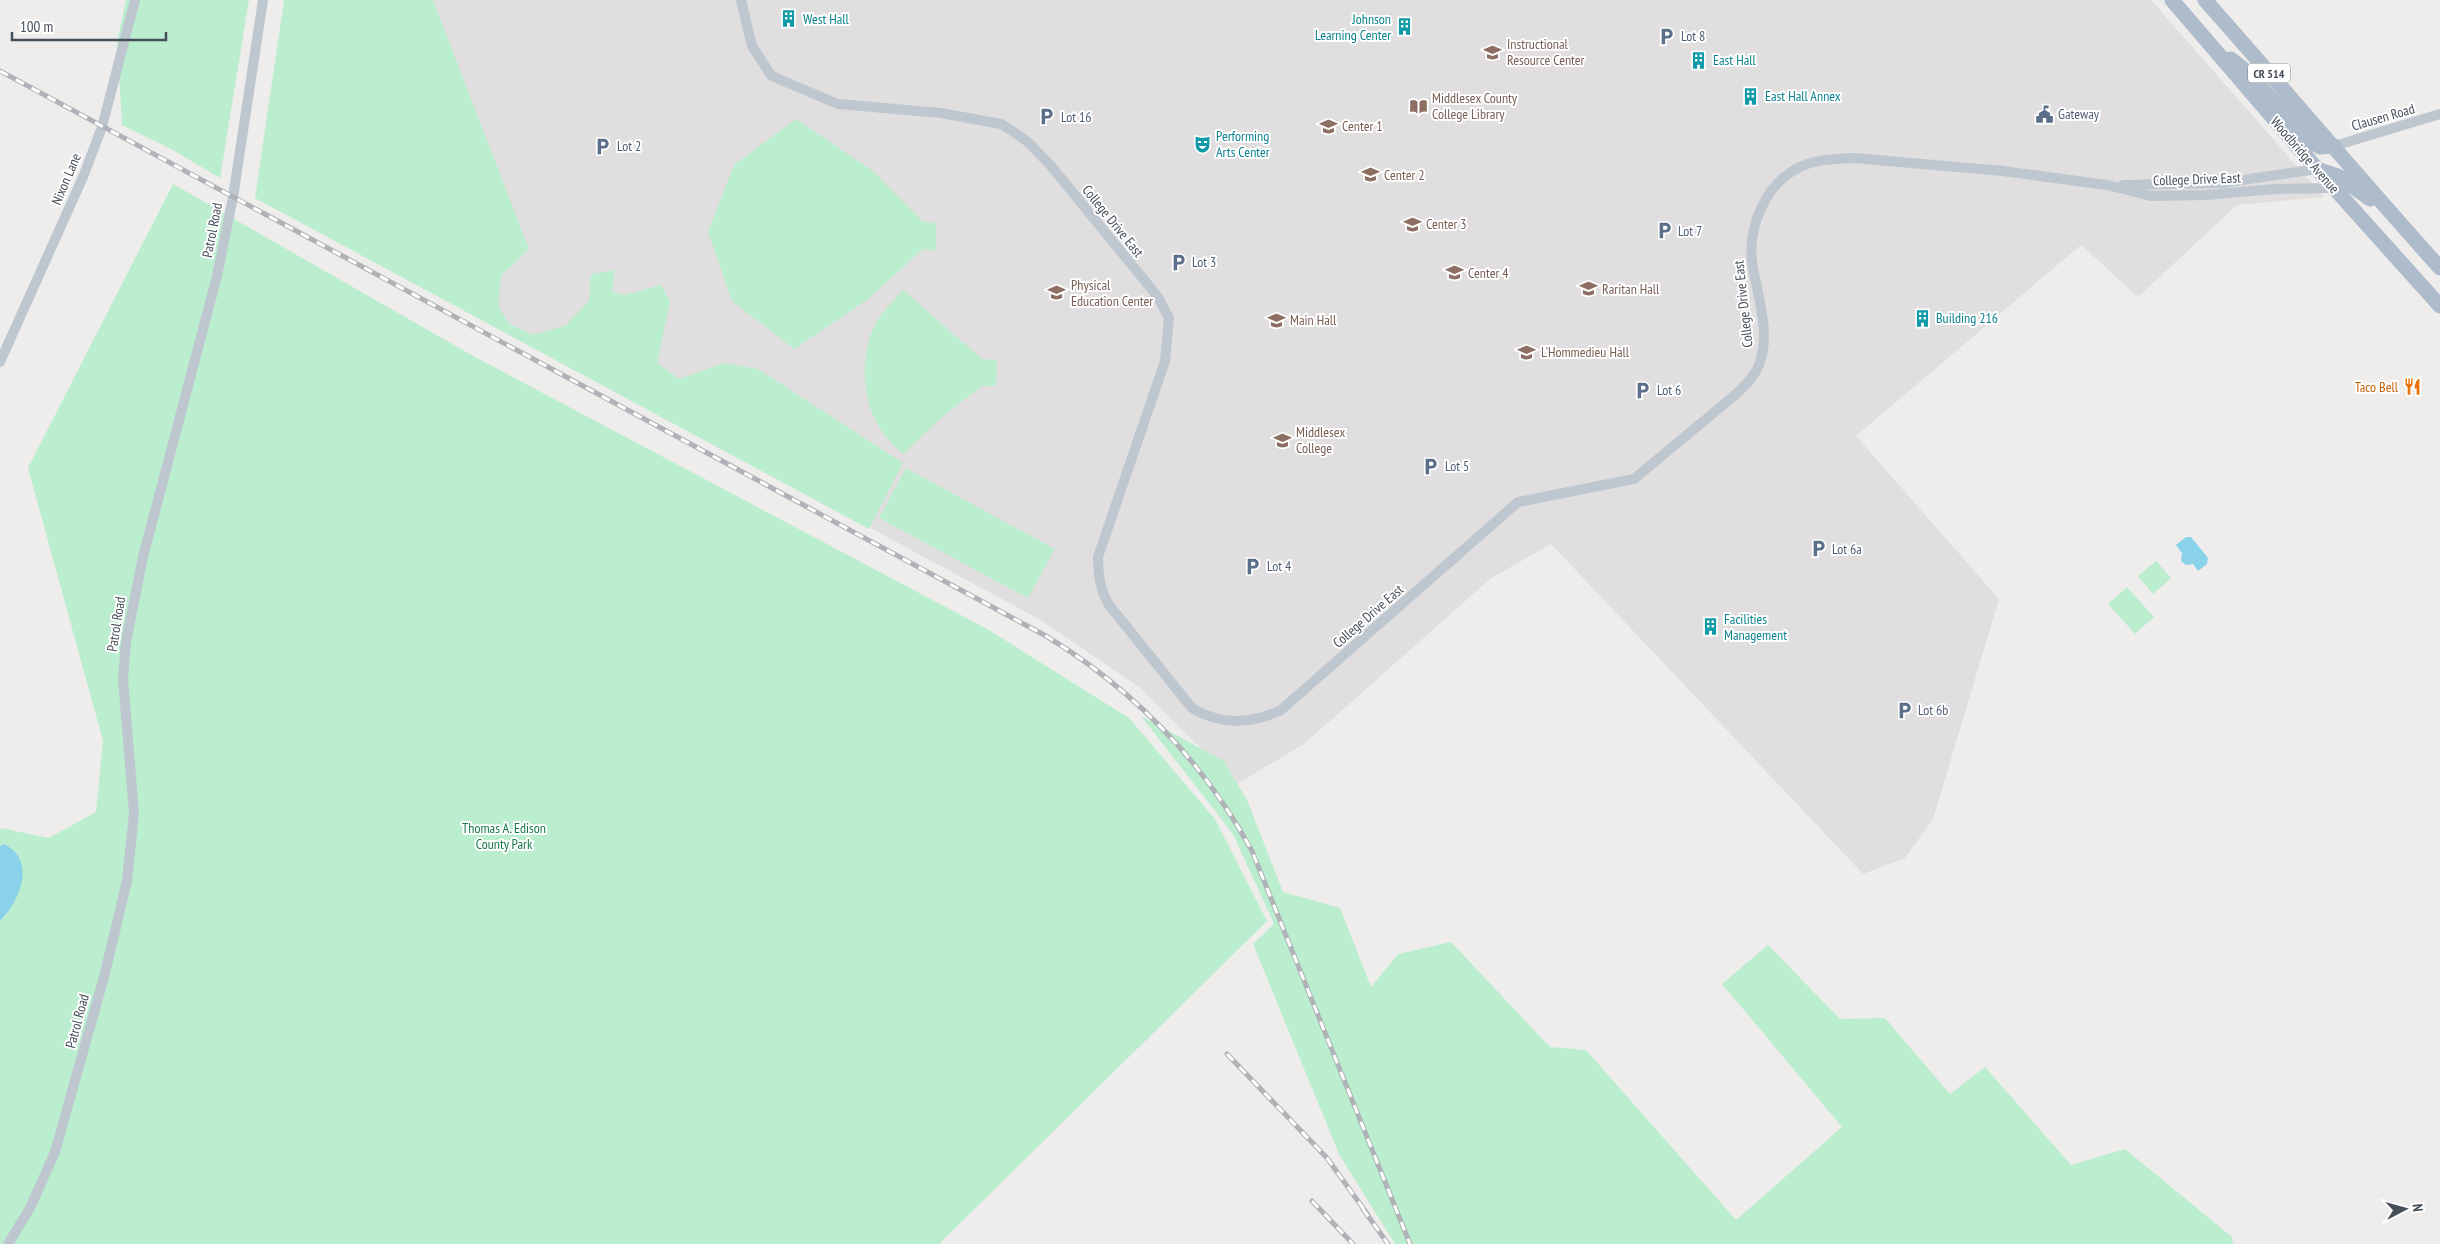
<svg xmlns="http://www.w3.org/2000/svg" width="2440" height="1244" viewBox="0 0 2440 1244" font-family="'PT Sans Narrow',sans-serif">
<style>
.education{fill:#e0dede}
.green{fill:#bbedcf}
.water{fill:#89d2e9}
.lines{fill:none;stroke-linecap:round;stroke-linejoin:round}
.street{stroke:#bec7cf;stroke-width:10}
.primary{stroke:#adbbcb;stroke-width:15}
.rail-casing{stroke:#afb2b7;stroke-width:5}
.rail{stroke:#fff;stroke-width:3;stroke-dasharray:9;stroke-linecap:butt}
.labels{text-anchor:middle;dominant-baseline:central;stroke-width:4;stroke-linejoin:round;paint-order:stroke}
.shield{fill:#fff;stroke:#7e848b;stroke-width:1}
.shield-label{font-size:12px;font-weight:bold;fill:#464f59}
.culture-label{font-size:14px;fill:#0d838f;stroke:#fff;text-anchor:start}
.service-label{font-size:14px;fill:#4e5e75;stroke:#fff;text-anchor:start}
.education-label{font-size:14px;fill:#785e54;stroke:#fff;text-anchor:start}
.street-label{font-size:14px;fill:#464f59;stroke:#fff}
.food-label{font-size:14px;fill:#c56008;stroke:#fff;text-anchor:end}
.park-label{font-size:14px;fill:#19784b;stroke:#fff}
</style>
<rect width="100%" height="100%" fill="#efedec"/>
<path class="education" d="M287,0H2151L2324,197L2237,205L2138,297L2081,245L1856,436L1999,599L1933,819L1905,858L1863,874L1551,544L1490,579L1304,744L1237,784L1139,687L1039,619L409,279Z"/>
<path class="green" d="M126,0H249L220,178L171,149L122,125L117,42Z
M284,0H433L529,249L501,276L498,306L510,324L532,335L565,326L589,301L591,274L615,270L612,292L625,295L661,285L670,301L657,363L679,379L725,363L758,369L903,463L869,529L255,198Z
M796,119L873,171L923,222L936,223V250L923,249L867,300L794,349L732,301L708,232L734,165Z
M173,184L475,357L989,630L1129,718L1215,819L1267,921L939,1244H0V921L7,914L4,844L0,846V830L1,828L49,838L96,812L103,741L28,468Z
M903,290L982,359L997,360L996,386H982L943,416L903,454C897,448 889,441 884,434C863,407 860,365 871,334C877,317 891,303 903,290Z
M906,468L1055,549L1028,598L879,518Z
M2156,561L2171,578L2153,594L2138,576Z
M2127,587L2154,617L2135,634L2108,604Z
M1141,716L1224,761L1247,800L1283,892L1340,908L1371,987L1398,954L1451,942L1550,1047L1586,1050L1736,1220L1842,1127L1722,984L1768,945L1840,1019L1885,1018L1950,1094L1985,1067L2071,1165L2125,1149L2232,1237L2233,1244H1395L1339,1154L1253,944L1274,924L1233,834Z"/>
<path class="water" d="M2186,537H2191L2208,558L2207,564L2198,571L2193,564L2186,565L2181,561L2182,553L2176,545Z
M4,844C37,860 20,901 0,921V846Z"/>
<g class="lines">
<path class="street" d="M741,0L752,46L771,75L781,80L838,104L941,113L1001,124L1011,130L1028,142L1051,166L1158,297L1169,318L1165,361L1098,557C1098,575 1100,589 1109,605L1192,708C1222,726 1251,724 1281,710L1518,502L1634,479L1735,395C1746,385 1757,374 1761,359C1770,328 1756,291 1752,261C1748,226 1766,184 1798,168C1815,159 1835,159 1854,158L2003,171L2107,185L2151,196L2207,195L2274,189L2334,188
M2334,146L2440,114
M2123,185L2223,183L2317,169
M0,362L83,177L102,127L135,0
M8,1244L30,1208L55,1152L104,977L127,881L134,813L123,679L126,642L143,557L217,276L233,197L263,0"/>
<path class="primary" d="M2172,0L2317,169L2440,306
M2205,0C2284,89 2361,180 2440,268
M2231,59L2246,71L2311,142L2320,147L2334,146
M2317,169L2338,176L2370,199"/>
<defs>
<path id="rail" d="M0,71L1046,636C1133,689 1203,761 1252,851L1410,1244
M1227,1054L1327,1158L1368,1215
M1312,1201L1353,1244
M1363,1209L1388,1244"/>
</defs>
<use href="#rail" class="rail-casing"/>
<use href="#rail" class="rail"/>
</g>
<defs>
<symbol id="building-bare" viewBox="-9 -9 18 18"><path d="M-4-6H4V6H1V3H-1V6H-4ZM-2.5-4.3h1.7v1.8h-1.7ZM.8-4.3h1.7v1.8H.8ZM-2.5-1h1.7V.8h-1.7ZM.8-1h1.7V.8H.8Z" fill="#0f9aa8" stroke="#fff" stroke-width="2.5" paint-order="stroke"/></symbol>
<symbol id="parking-bare" viewBox="-9 -9 18 18"><path d="M-3.5-5.5H1a3.5 3.5 0 0 1 0 7H-1V5.5H-3.5ZM-1-3.4V-.6H.8a1.4 1.4 0 0 0 0-2.8Z" fill="#5c6f8a" stroke="#fff" stroke-width="2.5" paint-order="stroke"/></symbol>
<symbol id="university-bare" viewBox="-9 -9 18 18"><path d="M0-5L7-2L0 1L-7-2ZM-4 1L0 2.5L4 1V4Q0 6-4 4Z" fill="#8d6e63" stroke="#fff" stroke-width="2.5" paint-order="stroke"/></symbol>
<symbol id="library-bare" viewBox="-9 -9 18 18"><path d="M-6-4Q-3-5.5-.7-3.5V5Q-3 3-6 4ZM6-4Q3-5.5 .7-3.5V5Q3 3 6 4Z" fill="#8d6e63" stroke="#fff" stroke-width="2.5" paint-order="stroke"/></symbol>
<symbol id="civic-bare" viewBox="-9 -9 18 18"><path d="M-.6-6.5H3V-4.5H.6V-3L4-1V1h2V6H-6V1h2V-1L-.6-3ZM-1.2 2.5V6h2.4V2.5Z" fill="#5c6f8a" stroke="#fff" stroke-width="2.5" paint-order="stroke"/></symbol>
<symbol id="theatre-bare" viewBox="-9 -9 18 18"><path d="M-5-5.5Q0-4 5-5.5V0Q5 5 0 6Q-5 5-5 0ZM-3.3-2.5H-1v1.5H-3.3ZM1-2.5H3.3v1.5H1ZM-2.8 1Q0 5.5 2.8 1Z" fill="#0f9aa8" stroke="#fff" stroke-width="2.5" paint-order="stroke"/></symbol>
<symbol id="restaurant-bare" viewBox="-9 -9 18 18"><path d="M-5-6h1v4h1v-4h1v4h1v-4h1v5L-1.5 .5V6h-2V.5L-5-1ZM5-6V6H3V1.5H1.5Q1.5-4 5-6Z" fill="#e8710a" stroke="#fff" stroke-width="2.5" paint-order="stroke"/></symbol>
</defs>
<g fill-rule="evenodd">
<use href="#building-bare" x="776" y="6" width="25" height="25"/>
<use href="#building-bare" x="1392" y="14" width="25" height="25"/>
<use href="#parking-bare" x="1654" y="24" width="25" height="25"/>
<use href="#university-bare" x="1480" y="40" width="25" height="25"/>
<use href="#building-bare" x="1686" y="48" width="25" height="25"/>
<use href="#building-bare" x="1738" y="84" width="25" height="25"/>
<use href="#library-bare" x="1406" y="94" width="25" height="25"/>
<use href="#civic-bare" x="2032" y="102" width="25" height="25"/>
<use href="#parking-bare" x="1034" y="104" width="25" height="25"/>
<use href="#university-bare" x="1316" y="114" width="25" height="25"/>
<use href="#theatre-bare" x="1190" y="132" width="25" height="25"/>
<use href="#parking-bare" x="590" y="134" width="25" height="25"/>
<use href="#university-bare" x="1358" y="162" width="25" height="25"/>
<use href="#university-bare" x="1400" y="212" width="25" height="25"/>
<use href="#parking-bare" x="1652" y="218" width="25" height="25"/>
<use href="#parking-bare" x="1166" y="250" width="25" height="25"/>
<use href="#university-bare" x="1442" y="260" width="25" height="25"/>
<use href="#university-bare" x="1576" y="276" width="25" height="25"/>
<use href="#university-bare" x="1044" y="280" width="25" height="25"/>
<use href="#building-bare" x="1910" y="306" width="25" height="25"/>
<use href="#university-bare" x="1264" y="308" width="25" height="25"/>
<use href="#university-bare" x="1514" y="340" width="25" height="25"/>
<use href="#restaurant-bare" x="2400" y="374" width="25" height="25"/>
<use href="#parking-bare" x="1630" y="378" width="25" height="25"/>
<use href="#university-bare" x="1270" y="428" width="25" height="25"/>
<use href="#parking-bare" x="1418" y="454" width="25" height="25"/>
<use href="#parking-bare" x="1806" y="536" width="25" height="25"/>
<use href="#parking-bare" x="1240" y="554" width="25" height="25"/>
<use href="#building-bare" x="1698" y="614" width="25" height="25"/>
<use href="#parking-bare" x="1892" y="698" width="25" height="25"/>
</g>
<g class="labels">
<rect class="shield" x="2248" y="63.5" width="42" height="19" rx="4"/>
<g class="shield-label">
<text x="2269" y="73">CR 514</text>
</g>
<g class="culture-label">
<text x="803" y="19">West Hall</text>
<text x="1391" y="19" text-anchor="end">Johnson<tspan x="1391" dy="16">Learning Center</tspan></text>
<text x="1713" y="60">East Hall</text>
<text x="1765" y="96">East Hall Annex</text>
<text x="1216" y="136">Performing<tspan x="1216" dy="16">Arts Center</tspan></text>
<text x="1936" y="318">Building 216</text>
<text x="1724" y="619">Facilities<tspan x="1724" dy="16">Management</tspan></text>
</g>
<g class="service-label">
<text x="1681" y="36">Lot 8</text>
<text x="2058" y="114">Gateway</text>
<text x="1061" y="117">Lot 16</text>
<text x="617" y="146">Lot 2</text>
<text x="1678" y="231">Lot 7</text>
<text x="1192" y="262">Lot 3</text>
<text x="1657" y="390">Lot 6</text>
<text x="1445" y="466">Lot 5</text>
<text x="1832" y="549">Lot 6a</text>
<text x="1267" y="566">Lot 4</text>
<text x="1918" y="710">Lot 6b</text>
</g>
<g class="education-label">
<text x="1507" y="44">Instructional<tspan x="1507" dy="16">Resource Center</tspan></text>
<text x="1432" y="98">Middlesex County<tspan x="1432" dy="16">College Library</tspan></text>
<text x="1342" y="126">Center 1</text>
<text x="1384" y="175">Center 2</text>
<text x="1426" y="224">Center 3</text>
<text x="1468" y="273">Center 4</text>
<text x="1071" y="285">Physical<tspan x="1071" dy="16">Education Center</tspan></text>
<text x="1602" y="289">Raritan Hall</text>
<text x="1290" y="320">Main Hall</text>
<text x="1541" y="352">L'Hommedieu Hall</text>
<text x="1296" y="432">Middlesex<tspan x="1296" dy="16">College</tspan></text>
</g>
<g class="street-label">
<text transform="translate(2383 117) rotate(-16)">Clausen Road</text>
<text transform="translate(2305 155) rotate(49)">Woodbridge Avenue</text>
<text transform="translate(66 179) rotate(-67)">Nixon Lane</text>
<text transform="translate(2197 179) rotate(-2)">College Drive East</text>
<text transform="translate(1113 221) rotate(51)">College Drive East</text>
<text transform="translate(212 230) rotate(-79)">Patrol Road</text>
<text transform="translate(1743 304) rotate(-96)">College Drive East</text>
<text transform="translate(1368 616) rotate(-41)">College Drive East</text>
<text transform="translate(116 624) rotate(-81)">Patrol Road</text>
<text transform="translate(77 1021) rotate(-75)">Patrol Road</text>
</g>
<g class="food-label">
<text x="2398" y="387">Taco Bell</text>
</g>
<g class="park-label">
<text x="504" y="828">Thomas A. Edison<tspan x="504" dy="16">County Park</tspan></text>
</g>
</g>
<g transform="translate(2405 1209) rotate(84)" stroke="#ffffff" stroke-width="4" paint-order="stroke">
<path d="M0-4L9 19L0 12L-9 19Z" fill="#464f59"/>
<text y="-8" font-size="14" font-weight="bold" text-anchor="middle" fill="#464f59">N</text>
</g>
<path d="M12 32v8h154v-8" fill="none" stroke="#464f59" stroke-width="2.5"/>
<text x="20" y="32" font-size="15" fill="#464f59" stroke="#ffffff" stroke-width="4" paint-order="stroke">100 m</text>
</svg>
